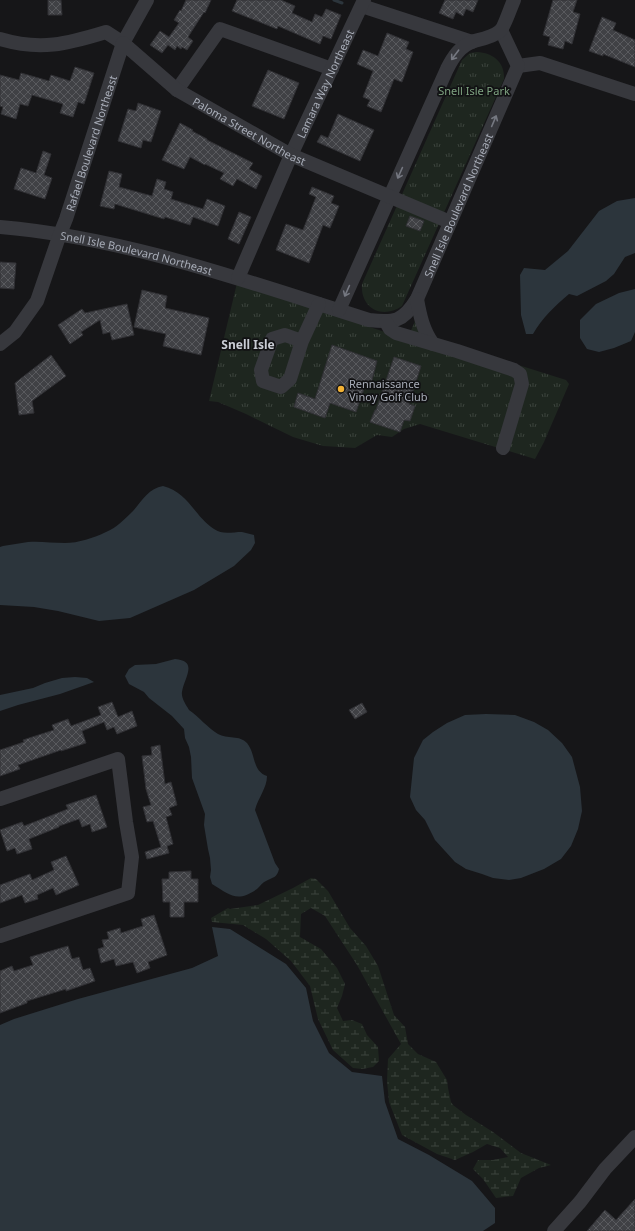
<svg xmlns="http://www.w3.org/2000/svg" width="635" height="1231" viewBox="0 0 635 1231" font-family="'Noto Sans',sans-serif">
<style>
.grass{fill:url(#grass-tufts)}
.wetland{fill:url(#wetland-marsh)}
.water{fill:#2c353c}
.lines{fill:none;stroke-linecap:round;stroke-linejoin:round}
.stream{stroke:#2c353c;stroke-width:3}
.building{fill:url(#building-cross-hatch);stroke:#303034}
.minor{stroke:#37383d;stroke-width:14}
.oneway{stroke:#757881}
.poi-dot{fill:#f2b134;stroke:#111113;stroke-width:1.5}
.labels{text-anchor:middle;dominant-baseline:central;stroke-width:3.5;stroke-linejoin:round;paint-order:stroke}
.street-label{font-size:11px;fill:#a8adb8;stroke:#111113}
.park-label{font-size:11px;fill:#7fa381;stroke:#111113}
.poi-label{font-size:11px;fill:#a8adb8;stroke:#111113;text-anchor:start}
.neighbourhood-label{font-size:12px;font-weight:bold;fill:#c9ccd4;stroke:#111113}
</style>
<defs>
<pattern id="grass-tufts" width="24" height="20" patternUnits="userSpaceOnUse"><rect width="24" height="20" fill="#1e261f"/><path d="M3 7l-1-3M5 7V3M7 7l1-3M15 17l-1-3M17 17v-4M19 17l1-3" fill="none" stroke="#3c433d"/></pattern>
<pattern id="wetland-marsh" width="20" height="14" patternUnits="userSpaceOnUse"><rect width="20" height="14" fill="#1e261f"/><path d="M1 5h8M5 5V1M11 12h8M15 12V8" fill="none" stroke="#3c433d"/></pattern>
<pattern id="building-cross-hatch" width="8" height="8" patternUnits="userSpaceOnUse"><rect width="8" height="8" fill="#404145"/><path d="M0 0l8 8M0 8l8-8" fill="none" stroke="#595a5e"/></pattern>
</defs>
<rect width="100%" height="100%" fill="#161618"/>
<path class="grass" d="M477,52C493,53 505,62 504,79L402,306C382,320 360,308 362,284L462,60L470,53Z
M237,283L403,338L409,335L416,319L429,333L442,341L566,380L569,384L544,442L535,459L420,424L404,429L392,437L377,435L355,448L323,446L293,437L246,414L218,402L209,401Z"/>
<path class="wetland" d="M311,878L316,879L328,891L350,928L366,946L378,966L394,1015L405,1027L408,1044L418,1054L436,1062L447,1080L448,1088L451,1102L453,1105L466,1115L493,1132L521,1153L551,1165L539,1168L521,1178L513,1196L496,1198L483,1179L473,1169L478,1160H493L508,1157L500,1148L487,1144L473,1152L455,1160L437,1154L402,1135L389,1102L387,1081L388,1059L401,1044L357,965L325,916L311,908L301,914L300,937L321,949L337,968L345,984L342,996L337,1008L343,1021L352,1020L362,1024L367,1035L378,1047L379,1061L373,1067L362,1069L353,1068L333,1050L318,1019L310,986L291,961L266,939L243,925L212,922L211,918L228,908L230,909L258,905L293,888Z"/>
<path class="water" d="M635,198V253L625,257L614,274L606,281L577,296L569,294C555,306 542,318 533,334H526L521,315L520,275L524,268L545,270L568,251L599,211L617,201Z
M635,289V332L631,341L614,348L599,352L587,349L580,338V320L596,304L619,293Z
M163,486C189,493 194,516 214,529C222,535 232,532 242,532C246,533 250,534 254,535L255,543L251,550L234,566L194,590L130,618L99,621L58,611L34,607L0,605V547L3,546C11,545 20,543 28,542C40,541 52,543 65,543C78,543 94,538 106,532C116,528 125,519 133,511C142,501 149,488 163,486Z
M175,659C199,661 184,678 182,692C181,698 186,705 189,710C199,717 208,728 218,734C227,739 240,735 247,743C256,754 252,771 267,776C267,788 258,798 255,810L275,863L279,869C277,878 273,877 266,881C263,882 260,886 257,889C237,903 230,895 212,884L210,877L211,870L210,858L208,849L204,825L205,814L192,778L191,757L189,747L185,738L184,729L172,716L149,698L144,692L129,684L125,676L129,669L135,665L156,664Z
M75,677L87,678L94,682L60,694L18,705L0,711V695L33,688L45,683L62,678Z
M486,714L515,715L534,722L548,730L562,743L572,757L580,787L582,811L578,829L571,846L561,859L544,869L521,878L509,880L493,878L482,874L466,869L455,862L435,840L425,820L416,810L410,797L414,758L423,740L433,732L447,723L465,715Z
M212,927L230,929L286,964L306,988L313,1021L329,1053L352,1072L382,1076L385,1102L398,1139L429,1155L472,1181L495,1208V1223L483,1231H0V1025L14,1019L78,999L192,968L218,956Z"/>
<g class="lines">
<path class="stream" d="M334,0L342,3"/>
</g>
<path class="building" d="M48,0H61L62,15H48Z
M186,0H211L205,13L204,12L188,37L193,41L187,50L182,47L181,49L177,46L175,50L168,45L162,53L150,45L160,31L169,37L179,23L174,20L180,10L181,11Z
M237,0H281L295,6L292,13L312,22L315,14L322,17L326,9L341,15L331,39L323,36L320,44L278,26L277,29L232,11Z
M445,0H478L473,12L466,9L463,16L456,12L453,19L439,13Z
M553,0H577L573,12L580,14L572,44L565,41L563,49L548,45L550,37L543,35Z
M602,17L616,23L613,30L635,40V67L603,54V56L589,51Z
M387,33L409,42L406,49L413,52L402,82L394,79L381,112L367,106L370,100L363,97L373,71L357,64L363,50L378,56Z
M75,67L94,73L84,104L78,102L73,117L60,113L63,104L32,95L28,106L20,104L16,119L1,114L3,107L0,106V75L19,80L21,73L49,81L51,75L70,81Z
M268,70L299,83L284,119L252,106Z
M138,103L161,111L151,142L143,140L141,148L118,141L128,109L136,111Z
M338,114L374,130L360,161L317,142L321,135L328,138Z
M180,123L193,130L192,131L207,139V140L253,163L249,169L262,176L256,189L237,179L233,186L220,179L224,173L205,164V165L190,157L184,169L162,160Z
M43,151L51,154L44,175L52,178L45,199L14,189L21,168L36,173Z
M109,171L122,174L119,187L152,196L157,179L166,182L164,189L173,192L171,199L203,209L207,199L225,206L218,226L193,217L190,225L165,217L164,219L115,204L114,209L100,206Z
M312,187L334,196L331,203L339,206L330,228L323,225L309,263L276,250L286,224L303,230L316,197L309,194Z
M239,212L251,217L239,244L228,239Z
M410,216L424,221L420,231L406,226Z
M0,262L16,263L14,289L0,288Z
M142,290L167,296L165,308L209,318L201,355L163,346L166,334L134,327Z
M127,304L134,335L112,340L110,332L103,334L100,320L81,332L83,335L70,344L58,325L82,309L85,313Z
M332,345L377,361L370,388L365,386L356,412L330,403L325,418L294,407L298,393L315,399Z
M51,355L66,376L32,401L34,413L19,415L15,383Z
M394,357L421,366L409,404L415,406L410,421L404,420L400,432L370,422L375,410H376Z
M112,702L118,717L132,711L137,726L117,734L114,727L107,730L104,722L82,731L86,743L61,751V750L18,765L20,769L0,776V750L24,742L23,740L54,730L52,725L68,719L71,726L101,715L98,707Z
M362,703L367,712L355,719L349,710Z
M160,745L165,784L171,782L177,805L169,808L172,815L166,817L173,844L167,846L169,853L147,859L145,852L161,847L153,821L147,822L143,807L151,805L146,789L142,756L152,755L151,747Z
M96,795L107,827L92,832L90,824L82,827L79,819L59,826V827L29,839L32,849L17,854L15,848L7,851L0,830L22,822L24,826L68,809L66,805Z
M66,856L79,885L56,895L53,888L37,895L38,899L25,903L22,895L0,903V885L30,874L32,880L54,870L51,862Z
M191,871V879H198V902H184V917H170V902H163L162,879H169V872Z
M154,915L167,955L148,962L150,968L137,973L133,962L116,966L114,959L101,963L98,949L104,947L102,940L109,939L107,932L120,928L121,933L143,926L141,919Z
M68,946L72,959L79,957L83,970L90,968L95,981L66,991V989L27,1001V1003L0,1013V971L12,966L14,971L33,965L30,957Z
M635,1199V1231H587L605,1210L616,1220Z"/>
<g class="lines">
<g class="minor">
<path d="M362,6L472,42"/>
<path d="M0,39C40,51 67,44 106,32L123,43L147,0"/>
<path d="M518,66L540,63L635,94"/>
<path d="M177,90L220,29L332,69"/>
<path id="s1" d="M0,227C128,238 248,282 369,320C394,323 403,322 417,299L518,66L501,30"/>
<path id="s2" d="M238,278L291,155L364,0"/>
<path d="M417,299C420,316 423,330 433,344"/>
<path d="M339,310L447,69C453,57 460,46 474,41C482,39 493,37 500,31C504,28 511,6 514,0"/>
<path d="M386,322L390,329L396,333L457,351L514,370L520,374L522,384L503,448"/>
<path d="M302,341L285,335L272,339L261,370L263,381L281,387L290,379L302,341L319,304"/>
<path id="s3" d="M0,344L15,332L37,301L60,234L66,219L123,43L177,90L291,155L450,222"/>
<path d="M0,799L118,759L126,822L132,857L128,893L0,936"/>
<path d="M554,1231L580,1202L605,1169L635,1137"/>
</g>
</g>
<defs><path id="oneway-shaft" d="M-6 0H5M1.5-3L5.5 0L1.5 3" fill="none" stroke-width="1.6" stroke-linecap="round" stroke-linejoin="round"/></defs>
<g class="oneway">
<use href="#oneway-shaft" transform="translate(455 55) rotate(127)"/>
<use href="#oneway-shaft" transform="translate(494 121) rotate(-67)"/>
<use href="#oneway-shaft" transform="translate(400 173) rotate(114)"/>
<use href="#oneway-shaft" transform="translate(347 291) rotate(114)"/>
</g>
<circle class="poi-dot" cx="341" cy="389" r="4"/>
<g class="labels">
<g class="street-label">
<text stroke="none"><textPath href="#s2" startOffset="213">Lamara Way Northeast</textPath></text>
<text stroke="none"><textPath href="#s3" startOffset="484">Paloma Street Northeast</textPath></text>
<text stroke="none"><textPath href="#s3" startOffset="224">Rafael Boulevard Northeast</textPath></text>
<text stroke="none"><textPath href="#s1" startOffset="541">Snell Isle Boulevard Northeast</textPath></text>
<text stroke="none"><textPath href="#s1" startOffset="139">Snell Isle Boulevard Northeast</textPath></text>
</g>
<g class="park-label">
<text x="474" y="90">Snell Isle Park</text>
</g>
<g class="poi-label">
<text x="349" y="383">Rennaissance<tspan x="349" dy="13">Vinoy Golf Club</tspan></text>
</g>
<g class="neighbourhood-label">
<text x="248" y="344">Snell Isle</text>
</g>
</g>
</svg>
